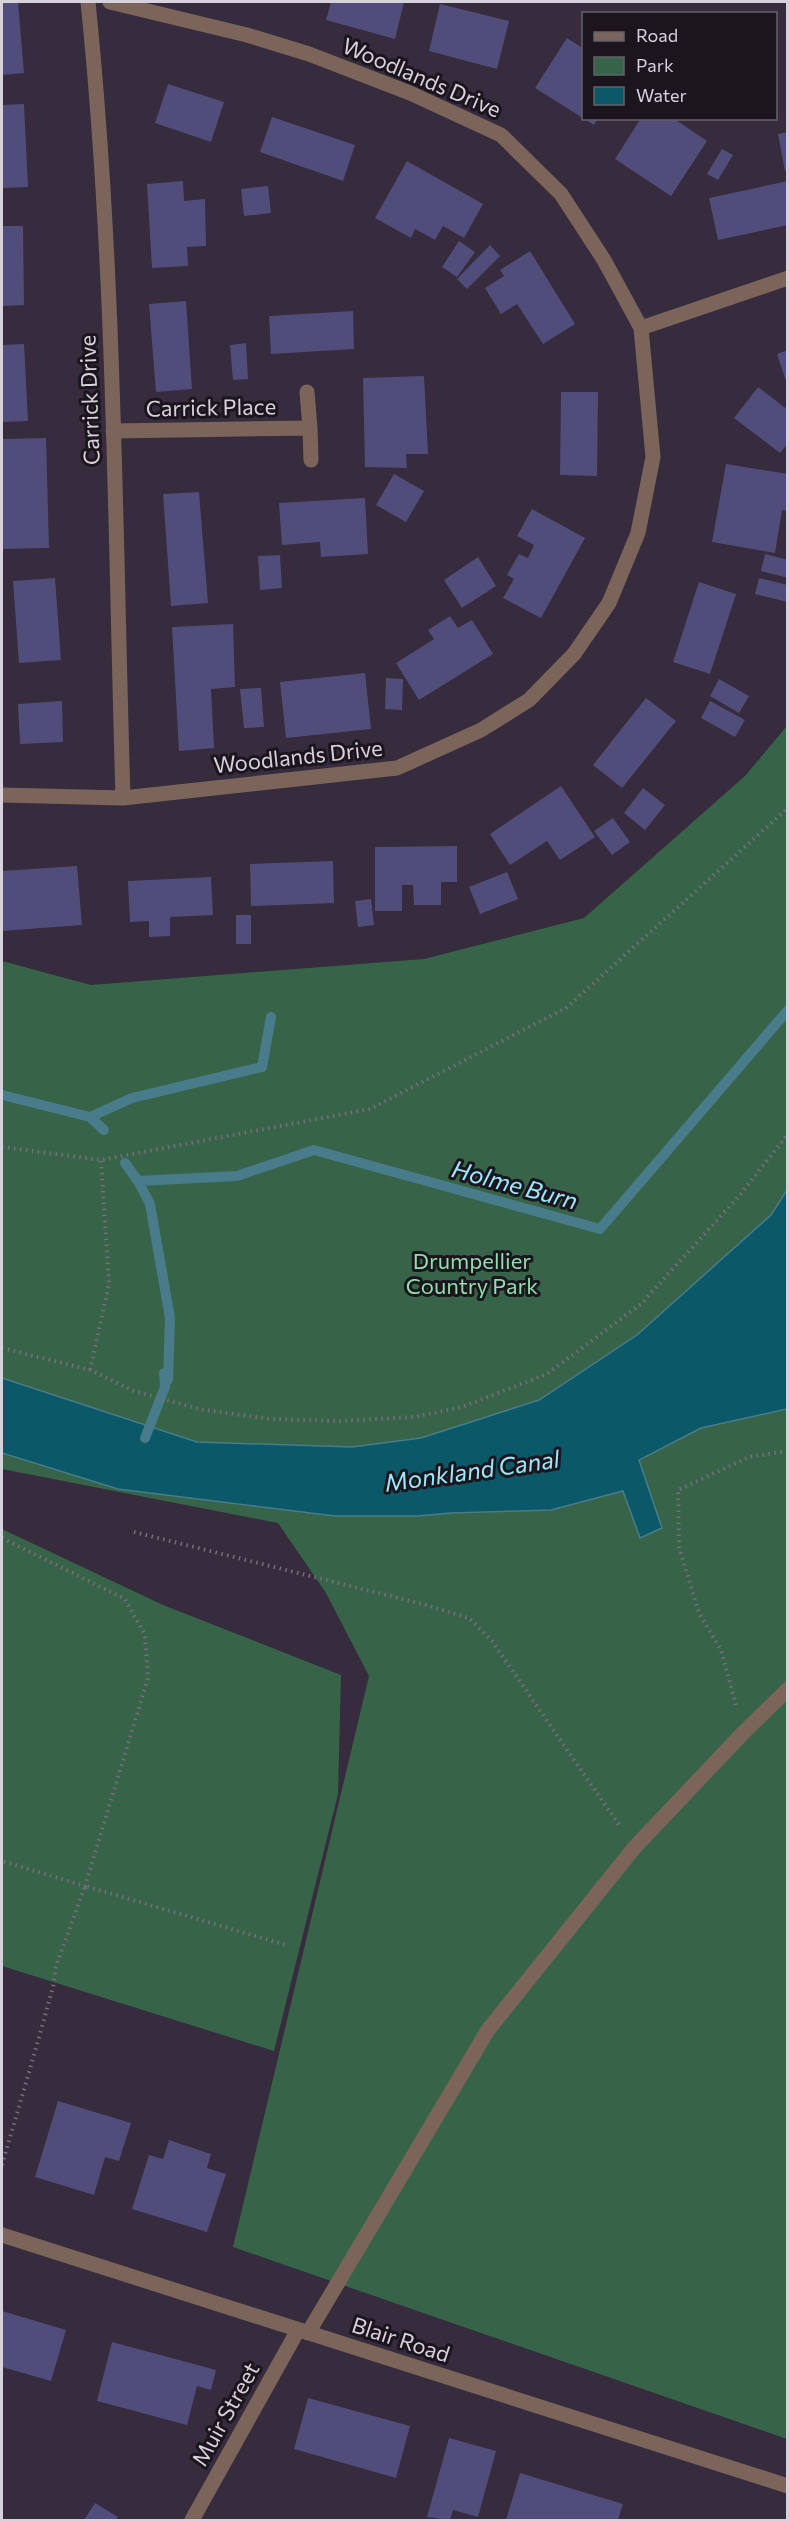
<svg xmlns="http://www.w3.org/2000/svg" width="789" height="2522" viewBox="0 0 789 2522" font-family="Commissioner,sans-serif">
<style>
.green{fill:#376448}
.water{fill:#0b5868;stroke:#487c8a;stroke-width:1.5}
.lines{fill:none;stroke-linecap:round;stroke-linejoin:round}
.stream{stroke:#487c8a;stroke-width:10}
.building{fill:#504d7a}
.path{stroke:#766e7c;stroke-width:4;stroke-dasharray:1.5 4.5;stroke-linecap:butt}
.minor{stroke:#7b655b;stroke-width:15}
.labels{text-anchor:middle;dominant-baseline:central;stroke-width:6;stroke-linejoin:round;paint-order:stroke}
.street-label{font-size:22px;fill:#d7d1db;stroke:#1b161e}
.park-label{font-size:22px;fill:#91ddad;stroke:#1b161e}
.water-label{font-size:24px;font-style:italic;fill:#9ae9fe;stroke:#1b161e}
</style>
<rect width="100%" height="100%" fill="#362c3d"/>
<path class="green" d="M787,726V2439L233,2247L369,1676L326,1593L278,1523L2,1469V961L91,985L424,959L584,918L745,776Z
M2,1529L163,1605L341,1675L338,1794L274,2051L2,1966Z"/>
<path class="water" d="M787,1190V1409L701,1428L639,1460L662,1528L640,1538L623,1491L551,1510L451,1513L417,1516H335L118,1489L2,1453V1378L197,1442L352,1447L421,1438L539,1400L637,1335L771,1215Z"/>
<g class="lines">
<path class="stream" d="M2,1095L90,1117L104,1130
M90,1117L132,1098L262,1067L271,1017
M125,1163L138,1181L150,1204L170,1318L168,1380
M138,1181L237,1176L314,1150L600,1229L788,1010
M145,1438L165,1387L164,1373"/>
</g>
<path class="building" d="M2,2H18L24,73L2,75Z
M331,2H404L395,39L326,20Z
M440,4L509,21L497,69L429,51Z
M567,38L584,49V118H598L594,125L535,88Z
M168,84L224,102L211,142L155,123Z
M24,104L28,187L2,188V105Z
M272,117L355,145L343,181L260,152Z
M641,118H673L707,141L671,196L615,159Z
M788,132V170L785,171L778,134Z
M722,149L733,155L718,180L707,174Z
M407,161L483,204L464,238L443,226L435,240L415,229L411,238L375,218Z
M183,181L184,201L205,199L206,246L187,247L188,266L152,268L147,184Z
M788,181V225L718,240L709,198Z
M268,186L271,213L244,216L241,189Z
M2,226H23L24,305L2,306Z
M459,241L475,252L457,277L442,267Z
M490,245L500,256L467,289L457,279Z
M530,251L575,324L543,344L517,304L501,314L485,288L504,276L500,270Z
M186,301L192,389L156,392L149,304Z
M353,311L354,349L271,354L269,316Z
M246,343L248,379L233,380L230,345Z
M24,344L28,421L2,422V345Z
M788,350V384H787L777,354Z
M424,376L428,454H406L407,468L365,467L363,378Z
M758,387L788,410V443L780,453L734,418Z
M561,392H598L597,476L560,475Z
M46,438L49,548L2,549V439Z
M726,464L788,474V511L782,510L775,553L712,542Z
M394,474L424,491L406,522L376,505Z
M199,492L208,603L171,606L163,494Z
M365,498L368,554L321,557L320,542L282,545L279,503Z
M532,509L585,538L541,618L503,598L514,579L507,575L519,554L528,558L534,545L517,536Z
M765,554L788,560V578L761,571Z
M280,555L282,588L260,590L258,556Z
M478,557L496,586L462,608L444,580Z
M55,578L61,660L19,663L13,581Z
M759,578L788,585V602L755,594Z
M699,582L736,594L710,674L673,662Z
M450,616L458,628L472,620L493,654L419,700L396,663L434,639L428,630Z
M233,624L235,687L211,689L214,748L179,751L172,627Z
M365,673L371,729L286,738L280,682Z
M386,678L403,679L402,710L385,709Z
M719,679L749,696L739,713L710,696Z
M261,688L264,727L244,728L240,689Z
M646,698L676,721L622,788L593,765Z
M62,701L63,742L20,744L18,704Z
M710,701L745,720L735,737L701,718Z
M561,786L595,837L560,860L547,841L510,865L490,834Z
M643,788L665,805L645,830L624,813Z
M613,818L630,842L612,855L594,831Z
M457,846V882H441V905H414L413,885H402V911H375V847Z
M333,861L334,903L251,906L250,864Z
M77,866L82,925L2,931V871Z
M507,872L518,899L480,914L469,887Z
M211,877L213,915L170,917V936L149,937V921L130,922L128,881Z
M371,899L374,925L358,927L355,901Z
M236,915H251V944H236Z
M58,2101L131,2123L119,2161L105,2157L94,2195L35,2177Z
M169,2140L211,2154L207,2168L226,2174L207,2232L132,2209L149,2155L163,2159Z
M2,2311L66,2330L51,2381L2,2367Z
M112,2342L216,2370L211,2390L197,2386L187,2425L97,2401Z
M308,2398L410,2426L396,2478L294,2449Z
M449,2438L496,2451L478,2517L453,2510L450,2520L427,2517Z
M520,2473L623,2504L618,2520H506Z
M95,2503L118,2517L116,2520H84Z"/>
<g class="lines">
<path class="path" d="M2,1147L101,1160L370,1109L566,1008L788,808
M2,1348L90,1370L134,1391L199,1409L270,1419L340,1421L414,1417L462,1407L547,1374L641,1304L739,1196L788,1134
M90,1370L109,1284L101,1160
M134,1532L426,1605L469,1618L492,1641L619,1825
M2,1538L125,1599L145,1635L148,1678L85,1886L2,1861
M736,1705L721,1650L699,1613L679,1547L678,1490L749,1457L788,1451
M2,2165L34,2055L53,1987L56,1966L85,1886L286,1945"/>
<path class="minor" d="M88,2C115,266 115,533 123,798
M641,328L788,278
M310,428L311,460
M113,431L310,428L307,392
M2,795L123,798L397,768L481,730L529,700L574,654L609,603L638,533L653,457L641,328L604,260L561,194L501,135L410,93L309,54L247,35L110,2
M2,2235L788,2486
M308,2333L488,2030L634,1848L744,1732L788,1689
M192,2520L298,2330"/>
</g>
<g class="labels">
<g class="street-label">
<text transform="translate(422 77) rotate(23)">Woodlands Drive</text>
<text transform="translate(89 400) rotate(-92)">Carrick Drive</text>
<text transform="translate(211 407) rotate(-1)">Carrick Place</text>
<text transform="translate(298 756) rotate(-6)">Woodlands Drive</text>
<text transform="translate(401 2339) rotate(18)">Blair Road</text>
<text transform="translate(225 2414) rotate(-61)">Muir Street</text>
</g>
<g class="park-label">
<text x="472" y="1260">Drumpellier<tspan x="472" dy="25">Country Park</tspan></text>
</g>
<g class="water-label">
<text transform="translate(515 1184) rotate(15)">Holme Burn</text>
<text transform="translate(472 1470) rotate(-8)">Monkland Canal</text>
</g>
</g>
<rect width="789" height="2522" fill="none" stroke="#d7d1db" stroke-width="6"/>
<rect x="582" y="12" width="195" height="108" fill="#1b161e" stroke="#66616a" stroke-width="1.5"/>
<rect x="594" y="32" width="30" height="9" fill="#7b655b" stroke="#66616a" stroke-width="1.5"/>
<text x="636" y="42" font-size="18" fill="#d7d1db">Road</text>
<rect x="594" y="57" width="30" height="18" fill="#376448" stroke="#66616a" stroke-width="1.5"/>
<text x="636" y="72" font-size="18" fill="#d7d1db">Park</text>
<rect x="594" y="87" width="30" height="18" fill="#0b5868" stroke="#66616a" stroke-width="1.5"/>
<text x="636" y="102" font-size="18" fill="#d7d1db">Water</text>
</svg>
